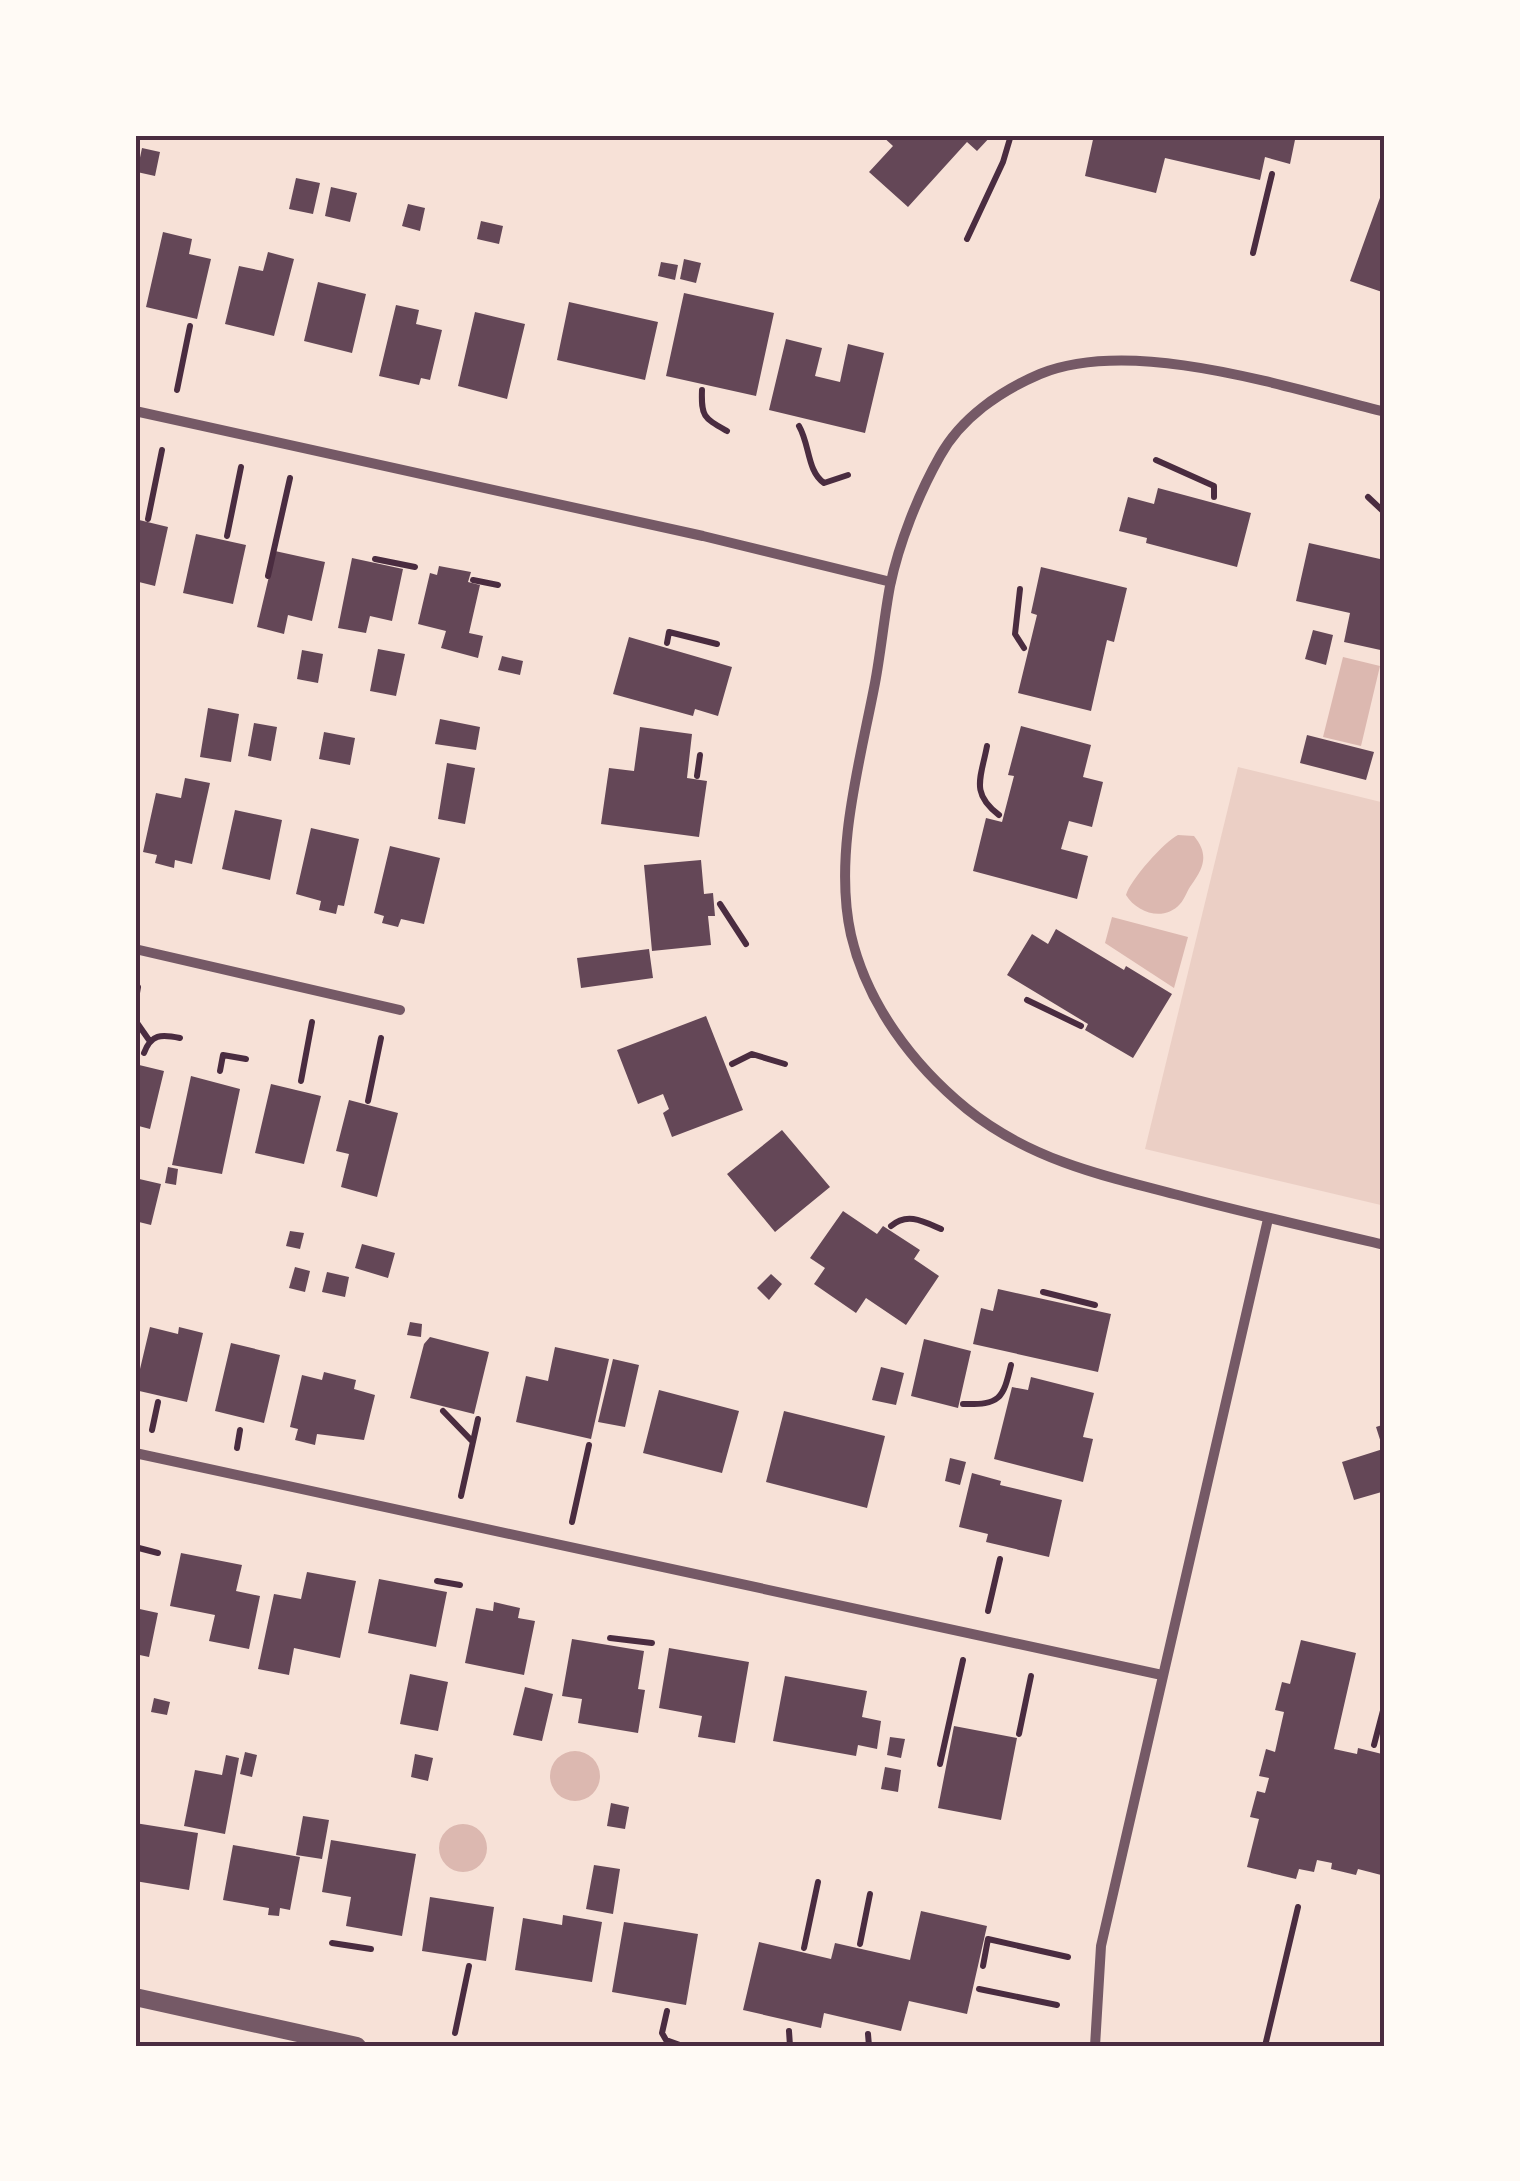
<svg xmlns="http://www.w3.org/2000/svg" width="1520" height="2181" viewBox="0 0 1520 2181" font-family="Signika,sans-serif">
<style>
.green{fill:#ebcfc5}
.water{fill:#dcb8b0}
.building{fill:#644757}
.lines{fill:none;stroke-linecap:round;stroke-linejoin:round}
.path{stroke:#4a2c40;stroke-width:6}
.minor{stroke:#755966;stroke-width:10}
.tertiary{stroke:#755966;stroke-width:18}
.neatline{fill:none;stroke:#4a2c40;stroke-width:4}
</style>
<rect width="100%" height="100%" fill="#f7e1d7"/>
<path class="green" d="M1238,767L1385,803V1206L1145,1149Z"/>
<path class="water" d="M1343,657L1380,666L1361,746L1323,737Z
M1178,835L1194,836C1209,854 1204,867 1192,884C1187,890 1185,899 1180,904C1164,922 1137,913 1126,895C1130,880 1165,841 1178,835Z
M1112,917L1188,937L1174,988L1105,943Z
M550 1776a25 25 0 1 1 50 0a25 25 0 1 1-50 0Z
M439 1848a24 24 0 1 1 48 0a24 24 0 1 1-48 0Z"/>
<path class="building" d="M881,135H992L977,151L967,142L908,207L869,172L893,146Z
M1094,135H1296L1290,164L1265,157L1260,180L1165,158L1156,193L1085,176Z
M142,148L160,152L155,176L137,172Z
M296,178L320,183L313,214L289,209Z
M1385,184V293L1350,281Z
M331,187L357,193L350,222L325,216Z
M408,204L425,208L420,231L402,226Z
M481,221L503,226L499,244L477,239Z
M163,232L192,239L189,254L211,259L197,319L146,307Z
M268,252L294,259L274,336L225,324L239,266L263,271Z
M684,259L701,263L696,283L680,279Z
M661,262L678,265L675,280L658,276Z
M318,282L366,294L352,353L304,341Z
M684,293L774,313L756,396L666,376Z
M569,302L658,322L645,380L557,360Z
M396,305L419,310L416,324L442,330L430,380L421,378L419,385L379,376Z
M475,312L525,324L507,399L458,386Z
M786,339L822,348L815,376L840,382L848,344L884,353L865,433L769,410Z
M1158,488L1251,513L1237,567L1146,543L1147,538L1119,531L1128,497L1154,504Z
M135,519L168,527L155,586L135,581Z
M196,534L246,545L233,604L183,593Z
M1309,543L1380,559L1385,543V651L1344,642L1350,613L1296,601Z
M275,551L325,562L312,621L288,615L284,634L257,627Z
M352,558L403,569L392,621L370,616L366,633L338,628Z
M439,566L471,572L468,582L480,585L469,633L483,636L478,658L441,648L446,631L418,624L430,573L437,575Z
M1041,567L1127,588L1114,642L1107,640L1091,711L1018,693L1037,615L1031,613Z
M1313,630L1333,635L1326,665L1305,659Z
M629,637L732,667L718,716L695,709L693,716L613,694Z
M378,649L405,654L396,696L370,691Z
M302,650L323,654L318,683L297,679Z
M502,656L523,661L520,675L498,670Z
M208,708L239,714L231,762L200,757Z
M440,719L480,727L476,750L435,744Z
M254,723L277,727L271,761L248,756Z
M1021,726L1091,745L1083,777L1103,782L1092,827L1069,821L1061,849L1088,856L1077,899L973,871L986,818L1002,822L1014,776L1008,775Z
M640,727L692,734L687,778L707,781L699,837L601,824L609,768L634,771Z
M324,732L355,738L350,765L319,759Z
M1307,735L1374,752L1366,780L1300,763Z
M447,763L475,768L465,824L438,819Z
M185,778L210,783L192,864L175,860L174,868L155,863L157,855L143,852L156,793L181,798Z
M235,810L282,820L270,880L222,869Z
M311,828L359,839L344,906L338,905L336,914L319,910L321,901L296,894Z
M390,846L440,858L424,924L401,919L398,927L382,923L384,916L374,913Z
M701,860L704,894L713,893L715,916H708L711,945L652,951L644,865Z
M1056,929L1124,970L1126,966L1172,994L1133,1058L1085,1030L1088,1024L1007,975L1032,934L1048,944Z
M649,949L653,978L581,988L577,958Z
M706,1016L743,1110L672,1137L663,1113L669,1109L663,1094L638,1104L617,1050Z
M135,1064L164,1071L150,1129L135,1125Z
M191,1076L240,1089L222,1174L172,1165Z
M271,1084L321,1096L304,1164L255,1153Z
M349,1100L398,1113L377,1197L341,1187L349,1154L336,1151Z
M782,1130L830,1187L775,1232L727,1174Z
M168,1167L178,1169L176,1185L165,1183Z
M135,1178L161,1184L151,1225L135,1221Z
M843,1211L877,1234L883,1226L920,1250L914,1259L939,1276L906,1325L866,1298L856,1313L814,1284L825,1268L810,1258Z
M290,1231L304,1233L300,1249L286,1246Z
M362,1244L395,1253L388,1278L355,1268Z
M295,1267L310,1271L305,1292L289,1288Z
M327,1272L349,1277L345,1297L322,1292Z
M771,1274L782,1284L769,1300L757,1288Z
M998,1289L1111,1314L1098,1372L973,1344L981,1308L993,1311Z
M410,1322L422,1324L421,1337L407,1335Z
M150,1327L178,1334L179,1327L203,1333L187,1402L135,1390Z
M430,1337L489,1352L474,1414L410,1398L424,1344Z
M924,1339L971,1351L958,1408L911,1396Z
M231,1343L280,1355L264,1423L215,1411Z
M555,1347L609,1359L591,1439L516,1422L526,1376L548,1381Z
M613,1359L639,1365L625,1427L598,1422Z
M881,1367L904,1373L896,1405L872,1400Z
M324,1372L356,1380L354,1389L375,1395L364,1440L317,1434L315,1445L295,1440L298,1429L290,1427L302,1375L322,1380Z
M1031,1377L1094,1393L1083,1437L1093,1439L1083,1482L994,1459L1012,1387L1028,1390Z
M659,1390L739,1411L722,1473L643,1453Z
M784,1411L885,1436L867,1508L766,1482Z
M1385,1424V1491L1354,1500L1342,1462L1383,1449L1376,1427Z
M950,1458L966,1462L960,1485L945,1481Z
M972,1473L1001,1481L1000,1485L1062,1500L1049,1557L986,1542L988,1534L959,1527Z
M181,1553L242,1565L236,1591L260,1596L249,1649L209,1641L215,1615L170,1606Z
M307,1572L356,1581L340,1658L294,1648L289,1675L258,1669L274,1594L301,1599Z
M379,1579L447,1592L436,1647L368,1633Z
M494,1602L520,1608L518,1618L535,1621L524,1675L465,1663L476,1608L493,1611Z
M135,1608L158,1613L149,1657L135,1654Z
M572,1639L644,1651L638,1689L645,1690L638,1733L578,1723L582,1699L562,1696Z
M1301,1640L1356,1653L1334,1749L1357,1754L1358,1748L1382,1754L1380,1761L1385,1762V1876L1358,1869L1356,1875L1331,1869L1332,1863L1317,1860L1314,1872L1299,1869L1296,1879L1247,1867L1259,1819L1250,1817L1257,1791L1265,1793L1269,1778L1259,1776L1266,1749L1275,1752L1284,1712L1275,1710L1282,1682L1290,1684Z
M669,1648L749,1662L735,1743L698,1737L702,1716L659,1708Z
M410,1674L448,1682L438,1731L400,1724Z
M785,1676L867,1691L862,1717L881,1721L877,1749L858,1745L856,1756L773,1741Z
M525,1687L553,1694L542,1741L513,1735Z
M154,1698L170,1702L167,1715L151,1712Z
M954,1726L1017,1738L1001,1820L938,1808Z
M890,1737L905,1739L901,1758L887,1755Z
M245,1752L257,1755L252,1777L240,1774Z
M415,1754L433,1758L428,1781L411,1777Z
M226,1755L239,1758L225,1834L184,1826L195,1770L222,1775Z
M885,1767L901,1770L898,1792L881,1789Z
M611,1803L629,1807L625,1829L607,1826Z
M303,1816L329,1820L322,1859L296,1855Z
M135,1823L198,1833L189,1890L135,1881Z
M331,1840L416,1854L402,1936L346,1926L351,1897L322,1892Z
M233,1845L300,1857L290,1910L280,1908L279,1916L268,1915L269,1908L223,1900Z
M594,1865L620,1869L613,1914L586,1909Z
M430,1897L494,1907L486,1961L422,1951Z
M921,1911L987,1926L967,2014L909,2001L901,2031L824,2013L821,2028L743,2010L759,1942L831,1959L835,1943L910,1960Z
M563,1915L602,1922L592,1982L515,1970L523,1918L562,1925Z
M624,1922L698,1934L686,2005L612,1992Z"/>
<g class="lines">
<path class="path" d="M967,239L1003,162L1011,135
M1253,253L1272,174
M177,390L190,326
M702,390C701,417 704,418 727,431
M799,426C810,445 807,471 824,483L848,475
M1156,460L1214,486V497
M1368,497L1385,513
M148,519L162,450
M227,536L241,467
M375,559L415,567
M268,576L290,478
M473,580L498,585
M1020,589L1015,634L1024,648
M667,643L669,632L717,644
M987,746C981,778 970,793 999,815
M697,776L700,755
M720,904L746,944
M1027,1000L1081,1026
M135,1005L138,987
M135,1020L149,1040
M144,1053C151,1034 161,1034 180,1038
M732,1064L752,1054L785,1064
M220,1071L223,1055L246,1059
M301,1081L312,1022
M368,1101L381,1038
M891,1226C907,1212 923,1221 941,1229
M1043,1292L1095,1305
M963,1404C1000,1405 1003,1399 1011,1365
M443,1411L472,1441
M152,1430L158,1402
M237,1448L240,1430
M461,1496L478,1419
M572,1522L589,1445
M135,1547L158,1553
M437,1581L460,1585
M988,1611L1000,1559
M610,1638L652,1643
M1019,1734L1031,1676
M1374,1745L1385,1703
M940,1764L963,1660
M332,1943L371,1949
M860,1944L870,1894
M804,1948L818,1882
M983,1966L988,1939L1068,1957
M979,1989L1057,2005
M667,2011L662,2033L666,2040L680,2045
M789,2031L790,2046
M455,2033L469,1966
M868,2034L869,2046
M1265,2046L1298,1907"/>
<path class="minor" d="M135,411L703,536L891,582
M1385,412C1288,388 1134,336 1040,374C1000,391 961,418 940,456C918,495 899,543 890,586C884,618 881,651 875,683C860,762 833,855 851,935C867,1004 913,1065 967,1109C1029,1159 1102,1176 1178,1195C1246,1213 1316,1229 1385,1245
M135,949L400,1010
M135,1453L1162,1675
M1095,2046L1101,1946L1268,1219"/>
<path class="tertiary" d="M135,1997L357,2046"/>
</g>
<rect width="1520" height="2181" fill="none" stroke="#fffaf5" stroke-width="275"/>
<rect x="138" y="138" width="1244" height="1906" class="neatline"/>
</svg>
